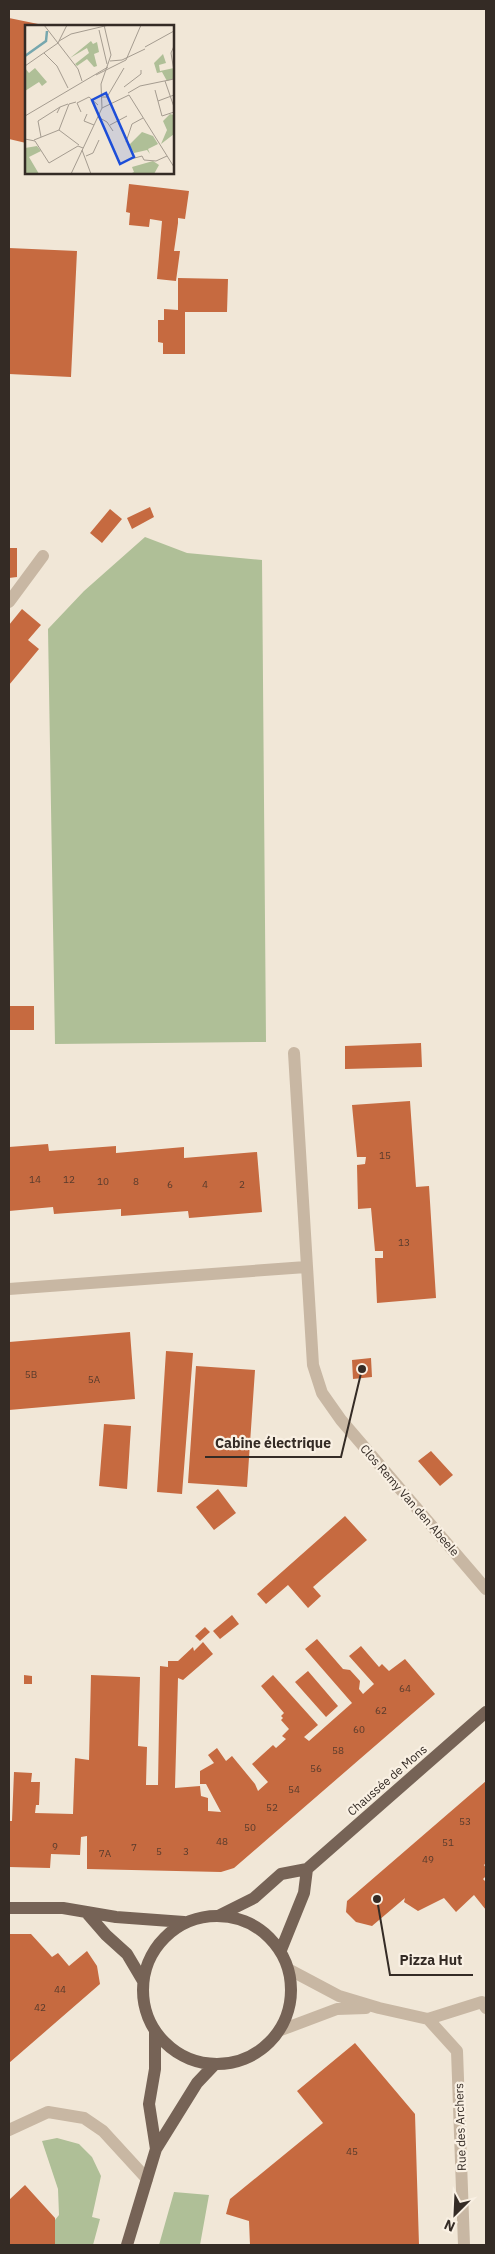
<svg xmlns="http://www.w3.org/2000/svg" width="495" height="2254" viewBox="0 0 495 2254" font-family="'IBM Plex Sans',sans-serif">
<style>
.green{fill:#afbf97}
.building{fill:#c66a40}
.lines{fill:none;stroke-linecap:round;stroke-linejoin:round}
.minor{stroke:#c8b7a3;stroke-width:12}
.primary{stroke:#766356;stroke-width:12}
.labels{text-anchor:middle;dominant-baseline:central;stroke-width:4.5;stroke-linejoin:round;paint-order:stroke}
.number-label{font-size:10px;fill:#583b2c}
.street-label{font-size:12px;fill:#342b25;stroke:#f9f0e3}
.inset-river{fill:none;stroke:#76a7ae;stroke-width:2.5}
.inset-road{fill:none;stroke:#a59c90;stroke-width:1}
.view{fill:#1d4ed8;fill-opacity:0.15;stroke:#1d4ed8;stroke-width:2.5}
.inset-edge{fill:none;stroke:#342b25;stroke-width:2.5}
.leader{fill:none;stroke:#342b25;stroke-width:2}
.callout-dot{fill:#342b25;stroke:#f9f0e3;stroke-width:2}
.callout-label{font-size:14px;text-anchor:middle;font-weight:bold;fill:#342b25;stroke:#f9f0e3;stroke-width:4.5;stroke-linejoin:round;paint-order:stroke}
</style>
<rect width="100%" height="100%" fill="#f1e7d7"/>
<path class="green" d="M145,537L187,553L262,560L266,1042L55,1044L48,629L84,591Z
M57,2138L79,2144L92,2157L101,2176L92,2217L100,2219L93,2245H51L55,2220L59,2215L58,2189L42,2141Z
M174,2192L209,2195L200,2245H159Z"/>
<path class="building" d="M9,18L43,25L26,26V143L9,139Z
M129,184L189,191L185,219L178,218V223L174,251H180L176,281L157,279L162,221L150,219L149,227L129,225L130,213L126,212Z
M9,248L77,251L71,377L9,374Z
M178,278L228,279L227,312H185V354H163V343L158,342V320H164V309L178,310Z
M150,507L154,517L132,529L127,518Z
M110,509L122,519L102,543L90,533Z
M9,548H17V577L9,578Z
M22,609L41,625L28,640L39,649L9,685V625Z
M9,1006H34V1030H9Z
M421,1043L422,1067L345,1069V1046Z
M410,1101L416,1187L429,1186L436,1298L377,1303L375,1258H383V1251H375L371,1208L358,1209L357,1165L365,1164L366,1157H357L352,1105Z
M48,1144L49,1151L116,1146V1153L184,1147V1158L257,1152L262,1212L189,1218L188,1211L121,1216V1209L54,1214L53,1207L9,1211V1147Z
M130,1332L135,1399L9,1410V1342Z
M166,1351L193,1353L182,1494L157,1492Z
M371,1358L372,1377L353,1379L352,1360Z
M196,1366L255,1370L247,1487L188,1483Z
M104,1424L131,1426L127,1489L99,1486Z
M431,1451L453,1475L440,1486L418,1461Z
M218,1489L236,1513L214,1530L196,1507Z
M345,1516L367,1540L313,1587L321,1596L308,1608L288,1585L266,1604L257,1594Z
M232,1615L239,1624L220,1639L213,1631Z
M205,1627L210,1632L200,1641L195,1636Z
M317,1639L343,1669L350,1670L360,1681L359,1689L363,1694L374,1684L349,1656L361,1646L379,1667L382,1664L389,1671L405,1659L435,1694L234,1868L221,1872L87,1869V1836L81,1837L80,1855L51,1854L50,1868L9,1867V1821H12L14,1772L32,1773L31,1782H40L39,1805H36L35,1813L73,1814L75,1758L89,1760L91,1675L140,1677L138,1746L147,1747L146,1785H158L160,1666L168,1667V1661H178L193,1647L194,1651L203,1642L213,1654L183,1680L178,1678L175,1788L200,1786L201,1796L208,1798V1811L221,1812L206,1784H200V1771L214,1763L208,1755L217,1748L226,1761L232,1756L255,1784L258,1791L268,1782L252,1764L273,1745L276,1748L286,1739L282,1736L289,1729L281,1720L283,1718L281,1716L284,1713L261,1686L273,1675L318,1725L304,1737L309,1741L352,1703L305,1649Z
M308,1671L338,1706L326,1717L295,1682Z
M24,1675L32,1676V1684H24Z
M486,1781V1863L484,1865L486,1868V1876L483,1879L486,1882V1910L474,1895L456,1912L444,1898L418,1911L404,1902L405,1898L372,1926L356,1922L346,1912L347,1901Z
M9,1934H31L52,1957L58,1953L69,1966L87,1951L97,1966L100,1984L9,2063Z
M355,2043L415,2114L419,2245H250L249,2221L226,2214L230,2199L323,2123L297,2091Z
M25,2185L55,2218V2245H9V2200Z"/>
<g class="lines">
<path class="minor" d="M9,602L43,556
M294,1053L313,1365L322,1393L341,1420L486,1589
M9,1289L306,1267
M290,1970L339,1996L379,2008L428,2019L457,2051L464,2245
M428,2019L482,2002L486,2008
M281,2030L337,2009L366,2008
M9,2130L48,2112L84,2118L103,2131L147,2179"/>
<path class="primary" d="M9,1908H63L116,1917L184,1922
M86,1912L106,1935L127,1954L143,1981
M220,1915L254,1898L281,1874L307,1869L486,1712
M143 1990a74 74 0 1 1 148 0a74 74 0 1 1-148 0Z
M281,1950L304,1893L307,1869
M155,2031V2069L149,2104L156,2149
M127,2245L156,2149L197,2083L215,2064"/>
</g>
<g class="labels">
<g class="number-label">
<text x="385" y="1155">15</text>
<text x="35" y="1179">14</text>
<text x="69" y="1179">12</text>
<text x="103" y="1181">10</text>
<text x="136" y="1181">8</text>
<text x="170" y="1184">6</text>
<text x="205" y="1184">4</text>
<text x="242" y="1184">2</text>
<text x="404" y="1242">13</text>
<text x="31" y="1374">5B</text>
<text x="94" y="1379">5A</text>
<text x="405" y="1688">64</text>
<text x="381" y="1710">62</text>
<text x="359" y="1729">60</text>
<text x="338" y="1750">58</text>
<text x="316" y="1768">56</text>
<text x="294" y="1789">54</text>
<text x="272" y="1807">52</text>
<text x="465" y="1821">53</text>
<text x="250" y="1827">50</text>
<text x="222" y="1841">48</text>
<text x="448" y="1842">51</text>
<text x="55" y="1846">9</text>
<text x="134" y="1847">7</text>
<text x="159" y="1851">5</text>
<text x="186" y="1851">3</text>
<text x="105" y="1853">7A</text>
<text x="428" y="1859">49</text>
<text x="60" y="1989">44</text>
<text x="40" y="2007">42</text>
<text x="352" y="2151">45</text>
</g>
<g class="street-label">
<text transform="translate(410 1500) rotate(49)">Clos Remy Van den Abeele</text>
<text transform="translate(387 1780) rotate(-41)">Chaussée de Mons</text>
<text transform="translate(460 2127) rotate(-92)">Rue des Archers</text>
</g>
</g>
<g transform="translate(25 25)">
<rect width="149" height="149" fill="#f1e7d7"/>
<path d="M66,16L68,19L72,17L74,27L69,29L72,41L69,42L62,34L52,41L50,39L64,28L62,23L45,33ZM138,29L141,38L134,40L135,46L149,43L148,54L142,56L137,47L132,48L129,38ZM0,43L4,48L10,43L22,57L17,61L14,57L0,66ZM145,89L149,90V109L136,119L142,105L138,96ZM117,107L128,111L133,119L123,124L125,129L122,125L109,128L104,120ZM12,121L16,126L4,132L14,149H0V123ZM128,136L134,140L129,149H105L109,147L107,142Z" fill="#afbf97"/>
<path class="inset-river" d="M0,31L21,16L22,6"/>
<path class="inset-road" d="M19,0L53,44L57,56M74,5L82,39M34,16L46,9L84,0M149,21L146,28L149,46M120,22L149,6M19,28L32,41L43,63M85,36L97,35L120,24M0,41L33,18L42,0M71,50L101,35L116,0M140,56L149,82M99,62L116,49V45M130,65L137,91L149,87M103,68L115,61L149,54M77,72H82L99,43M133,76L149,70M51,77L44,79L34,105L54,120M77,83L76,59L86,30L79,0M56,87L52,78L64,72L73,80M32,88L35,82L43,79M62,89L59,96L69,100M0,91L83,42M73,92L82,97L88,106M85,100L102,91M16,112L13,96L35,82M0,114L10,116L24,138L53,121L58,123M9,115L34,105M101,117L107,99L118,93M57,125L66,149M61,131L68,128L74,115M106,134L117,131L119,135L131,136L142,131M46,149L77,83L104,70L149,142"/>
<path class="view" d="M81,68L109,132L95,139L67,75Z"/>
<rect width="149" height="149" class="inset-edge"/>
</g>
<path class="leader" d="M362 1369L341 1457H205M377 1899L390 1975H473"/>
<g class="callout-dot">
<circle cx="362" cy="1369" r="5"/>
<circle cx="377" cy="1899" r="5"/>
</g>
<g class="callout-label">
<text x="273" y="1448">Cabine électrique</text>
<text x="431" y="1965">Pizza Hut</text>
</g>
<rect width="495" height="2254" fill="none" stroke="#342b25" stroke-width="20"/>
<g transform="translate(455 2214) rotate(204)" stroke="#f9f0e3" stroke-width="4" paint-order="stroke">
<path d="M0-4L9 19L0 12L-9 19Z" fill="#342b25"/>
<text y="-8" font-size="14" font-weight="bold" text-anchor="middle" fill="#342b25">N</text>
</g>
</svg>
